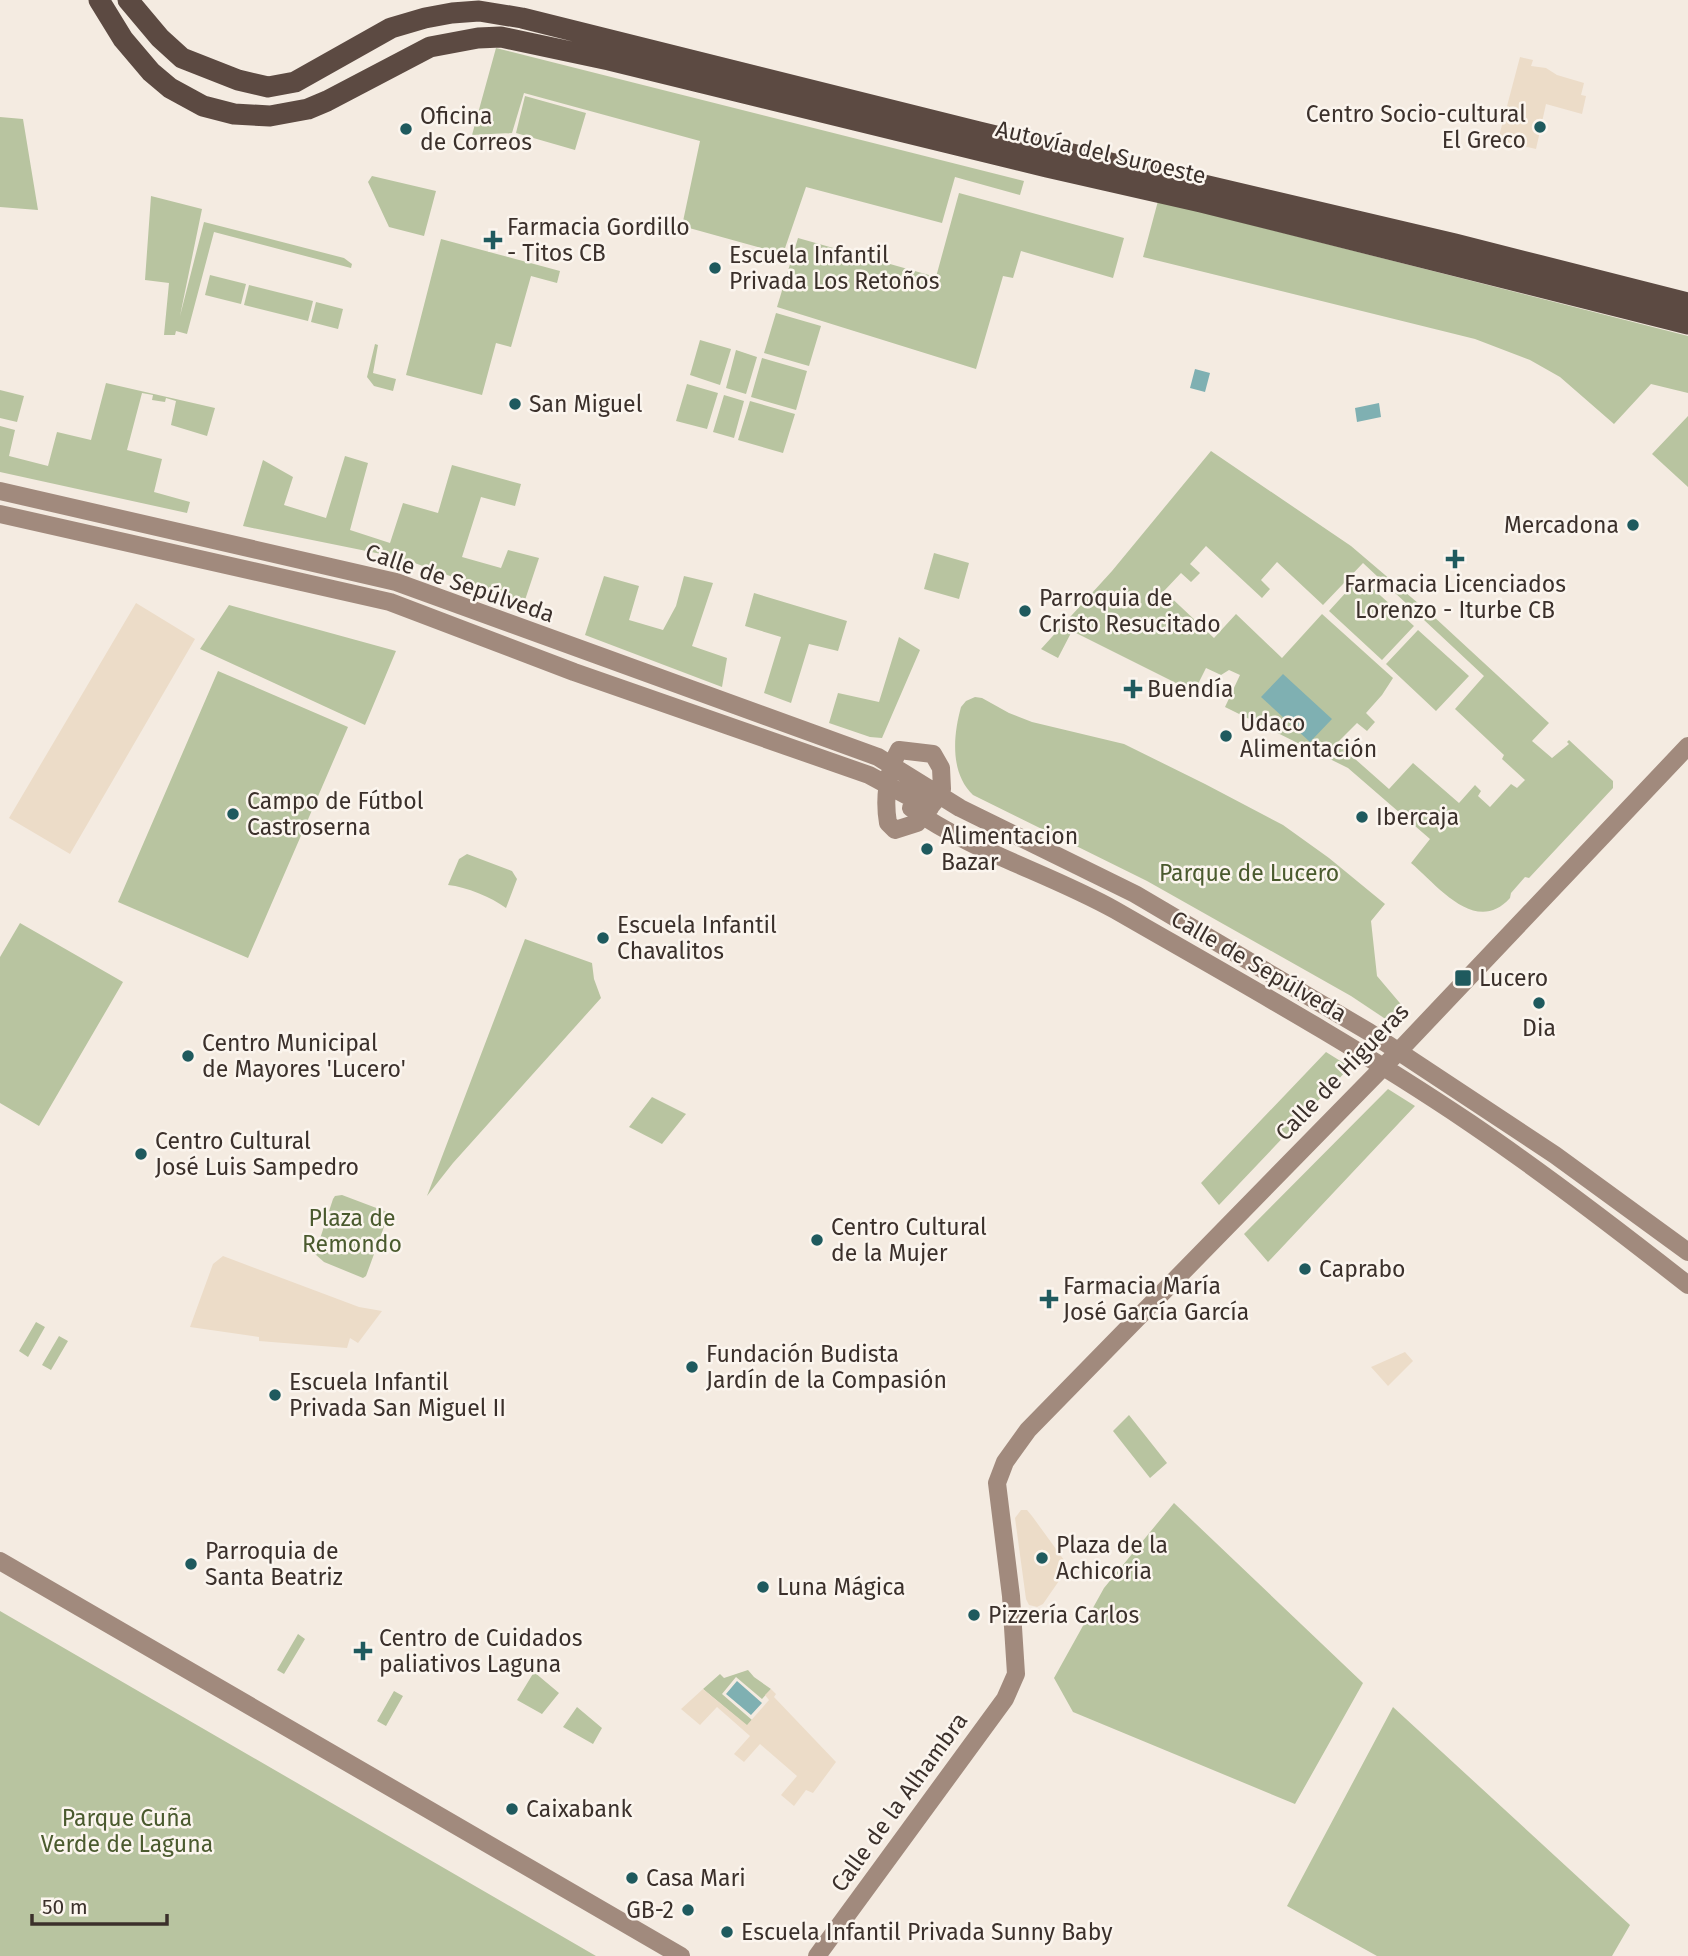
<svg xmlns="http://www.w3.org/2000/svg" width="1688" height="1956" viewBox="0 0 1688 1956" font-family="'Fira Sans',sans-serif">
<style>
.green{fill:#b8c4a0;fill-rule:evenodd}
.plaza{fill:#ecdcc8}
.water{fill:#7fb0b2}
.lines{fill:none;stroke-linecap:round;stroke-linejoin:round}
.secondary{stroke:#a18a7d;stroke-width:18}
.highway{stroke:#5c4a42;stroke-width:21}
.poi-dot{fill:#1f5a5e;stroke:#fbf5ee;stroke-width:2.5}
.labels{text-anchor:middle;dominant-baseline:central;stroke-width:5;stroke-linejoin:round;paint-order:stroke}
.poi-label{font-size:23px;fill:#3b302b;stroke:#fbf5ee;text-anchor:start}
.street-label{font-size:23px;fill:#3b302b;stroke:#fbf5ee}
.park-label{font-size:23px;fill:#4a5a2e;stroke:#fbf5ee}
</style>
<rect width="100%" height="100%" fill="#f4ebe1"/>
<path class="green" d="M496,48L1024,181L1020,195L955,177L942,223L806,187L783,254L682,226L700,141L524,93L512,133L472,135Z
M525,96L586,113L575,150L516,133Z
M0,117L23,119L38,210L0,207Z
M372,176L436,191L424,236L389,227L368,182Z
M959,193L1124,238L1113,278L1021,251L1013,278L1003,276L976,369L777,307L798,238L936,277Z
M151,196L202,209L180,316L204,222L344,258L352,264L351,268L214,232L187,334L176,331L175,335H164L169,283L145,280Z
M1158,201L1688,336V393L1651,384L1614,424L1560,377L1530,360L1475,339L1143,257Z
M441,239L560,271L557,283L531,276L511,347L496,343L482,395L406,375Z
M210,275L246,284L241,304L205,295Z
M249,285L313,301L308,321L244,305Z
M316,302L343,309L338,329L311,322Z
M776,313L821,326L809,366L764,353Z
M700,340L731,349L720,385L690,375Z
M375,344L378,345L373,373L396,379L393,391L374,386L367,377Z
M736,350L757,357L746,394L726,388Z
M762,358L807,371L796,410L751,397Z
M106,383L215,408L207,436L171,425L176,401L166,398L165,402L152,400L153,395L142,393L127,450L162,459L154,492L190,502L187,513L0,472V426L15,430L9,456L48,466L57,432L91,440Z
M687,384L718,393L707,429L676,421Z
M0,390L24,396L17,422L0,418Z
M724,395L744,401L734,438L713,432Z
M750,401L795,414L783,453L738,440Z
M1688,416V487L1652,454Z
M1211,451L1351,546L1432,615L1549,723L1532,741L1552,758L1569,744L1567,742L1569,740L1613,781V788L1529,878L1525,877L1511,893L1510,898C1476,936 1438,886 1411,863L1430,839L1348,768L1225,707L1240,675L1229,670L1221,675L1206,668L1194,692L1072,631L1058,658L1041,649L1112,571ZM1206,546L1262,598L1270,589L1261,580L1277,562L1323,605L1363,563L1484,676L1455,709L1504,755L1502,759L1525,780L1517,788L1511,784L1490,807L1478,796L1481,791L1475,785L1459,803L1413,763L1389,789L1337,743L1357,723L1367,731L1375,722L1366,713L1382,695L1393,678L1322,614L1282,658L1236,614L1214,638L1164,591L1181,573L1191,582L1200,573L1190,564Z
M345,456L368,463L350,530L390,543L403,503L438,513L452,465L521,484L515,506L481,497L462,557L501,568L508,550L539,558L524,603L401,558L243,526L263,460L293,477L284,505L326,518Z
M934,553L969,563L959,599L924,589Z
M604,576L639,586L629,620L663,630L676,606L684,576L713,583L692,646L727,658L722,687L585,635Z
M1360,577L1414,626L1382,660L1329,611Z
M754,593L847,621L838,651L809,644L791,703L764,693L781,637L745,626Z
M229,605L396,651L365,725L200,649Z
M1418,630L1469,676L1436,711L1386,664Z
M899,637L920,650L882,738L870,737L829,723L838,693L879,702Z
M218,671L348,727L248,958L118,902Z
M975,697L982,698L1009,713L1032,722L1124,744L1205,784L1283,825L1329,858L1385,904L1371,921L1377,976L1410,1015L1404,1016L1400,1012L1390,1022L1351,996L1147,881L973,795C950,773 953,736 961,707L966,701Z
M467,854L512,871L517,879L506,908C491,897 467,887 448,885L459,859Z
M20,923L123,982L39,1126L0,1103V957Z
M525,939L592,963L594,979L601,998L453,1163L427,1196Z
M1326,1052L1350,1067L1219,1205L1201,1183Z
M1388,1089L1415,1106L1268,1262L1244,1234Z
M652,1097L686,1114L662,1144L629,1127Z
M342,1195L387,1212L388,1216L366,1276L363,1278L324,1262L315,1254L333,1199L335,1196Z
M36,1322L45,1327L28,1357L19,1351Z
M59,1336L68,1341L51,1370L42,1365Z
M1129,1415L1167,1463L1150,1478L1113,1431Z
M1174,1503L1363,1683L1295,1804L1073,1712L1054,1678L1104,1588Z
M0,1611L596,1956H0Z
M298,1634L305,1639L284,1674L277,1670Z
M748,1670L754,1677L771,1689L762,1699L736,1677L722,1694L752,1720L747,1726L703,1689L720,1674L724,1678Z
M534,1672L559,1693L542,1714L517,1700Z
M394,1691L403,1696L386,1726L377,1721Z
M577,1707L602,1728L593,1744L563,1727Z
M1393,1707L1630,1925L1612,1956H1377L1287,1906Z"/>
<path class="plaza" d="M1520,57L1533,60L1531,66L1546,68L1557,75L1584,83L1581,95L1586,96L1582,114L1546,104L1536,149L1498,140Z
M136,603L195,639L70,854L9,818Z
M223,1256L359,1307L382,1311L358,1343L350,1338L347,1348L259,1341V1337L190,1327L213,1264Z
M1405,1352L1413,1361L1388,1386L1371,1367Z
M1021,1510H1027L1032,1516L1064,1560L1063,1575L1043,1604L1037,1607L1029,1605L1026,1599L1015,1518Z
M703,1689L747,1725L769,1700L765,1695L771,1689L776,1694L774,1697L836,1762L813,1793L806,1790L794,1806L781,1795L797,1776L760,1744L744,1762L734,1754L750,1736L717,1707L700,1725L681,1709Z"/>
<path class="water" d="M1195,369L1210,373L1205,392L1190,388Z
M1379,403L1381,417L1357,422L1355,408Z
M1283,674L1332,719L1310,742L1261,697Z
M737,1681L762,1703L751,1715L726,1694Z"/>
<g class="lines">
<path class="secondary" d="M0,491L396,582L878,757L960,808L1135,894L1369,1032L1555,1155L1688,1252
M0,514L390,602L574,672L869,775L930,808
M899,750L933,754L941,768L942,789L939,796L917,823L895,830L888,823C884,800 887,771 899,750Z
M911,808C973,852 1049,873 1115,910C1235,979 1356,1046 1470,1123C1545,1174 1617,1229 1688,1285
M0,1561L681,1956
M817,1956L1005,1699L1016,1674L1011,1596L997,1483L1005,1462L1028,1430L1396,1054L1688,746"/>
<path class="highway" d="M99,0L123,39L151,72L170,88L203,106L234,114L270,116L308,109L327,101L430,47L478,38L501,37L609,60L1047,167L1201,202L1688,324
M128,0L160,38L182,58L238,80L268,87L295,82L391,28L425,18L452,13L479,11L522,18L979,132L1455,244L1688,303"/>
</g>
<g class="poi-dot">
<circle cx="1540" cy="127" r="7"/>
<circle cx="406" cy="129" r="7"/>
<path d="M489.5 229.5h7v7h7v7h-7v7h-7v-7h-7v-7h7z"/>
<circle cx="715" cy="268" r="7"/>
<circle cx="515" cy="404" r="7"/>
<circle cx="1633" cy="525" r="7"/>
<path d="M1451.5 548.5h7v7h7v7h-7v7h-7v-7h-7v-7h7z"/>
<circle cx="1025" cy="611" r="7"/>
<path d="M1129.5 678.5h7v7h7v7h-7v7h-7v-7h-7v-7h7z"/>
<circle cx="1226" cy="736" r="7"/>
<circle cx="233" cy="814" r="7"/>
<circle cx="1362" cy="817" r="7"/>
<circle cx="927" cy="849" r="7"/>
<circle cx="603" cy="938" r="7"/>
<rect x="1454" y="969" width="18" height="18" rx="3.5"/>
<circle cx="1539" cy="1003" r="7"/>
<circle cx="188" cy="1056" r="7"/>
<circle cx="141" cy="1154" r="7"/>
<circle cx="817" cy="1240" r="7"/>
<circle cx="1305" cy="1269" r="7"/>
<path d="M1045.5 1288.5h7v7h7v7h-7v7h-7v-7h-7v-7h7z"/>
<circle cx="692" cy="1367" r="7"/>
<circle cx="275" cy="1395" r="7"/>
<circle cx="1042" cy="1558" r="7"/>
<circle cx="191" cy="1564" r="7"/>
<circle cx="763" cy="1587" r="7"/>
<circle cx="974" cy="1615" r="7"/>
<path d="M359.5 1640.5h7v7h7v7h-7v7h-7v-7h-7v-7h7z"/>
<circle cx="512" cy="1809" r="7"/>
<circle cx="632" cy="1878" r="7"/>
<circle cx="688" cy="1910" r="7"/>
<circle cx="727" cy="1932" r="7"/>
</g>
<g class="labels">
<g class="poi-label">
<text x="1526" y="114" text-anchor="end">Centro Socio-cultural<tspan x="1526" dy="26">El Greco</tspan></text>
<text x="420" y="116">Oficina<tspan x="420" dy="26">de Correos</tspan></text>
<text x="507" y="227">Farmacia Gordillo<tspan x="507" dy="26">- Titos CB</tspan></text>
<text x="729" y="255">Escuela Infantil<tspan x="729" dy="26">Privada Los Retoños</tspan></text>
<text x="529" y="404">San Miguel</text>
<text x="1619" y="525" text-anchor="end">Mercadona</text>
<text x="1455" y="584" text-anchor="middle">Farmacia Licenciados<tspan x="1455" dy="26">Lorenzo - Iturbe CB</tspan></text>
<text x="1039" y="598">Parroquia de<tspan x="1039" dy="26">Cristo Resucitado</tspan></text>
<text x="1147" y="689">Buendía</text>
<text x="1240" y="723">Udaco<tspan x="1240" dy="26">Alimentación</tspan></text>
<text x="247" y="801">Campo de Fútbol<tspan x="247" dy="26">Castroserna</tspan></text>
<text x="1376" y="817">Ibercaja</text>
<text x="941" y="836">Alimentacion<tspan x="941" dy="26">Bazar</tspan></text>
<text x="617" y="925">Escuela Infantil<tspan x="617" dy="26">Chavalitos</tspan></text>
<text x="1479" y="978">Lucero</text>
<text x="1539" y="1028" text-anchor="middle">Dia</text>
<text x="202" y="1043">Centro Municipal<tspan x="202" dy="26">de Mayores 'Lucero'</tspan></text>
<text x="155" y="1141">Centro Cultural<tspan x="155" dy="26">José Luis Sampedro</tspan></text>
<text x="831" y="1227">Centro Cultural<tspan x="831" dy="26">de la Mujer</tspan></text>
<text x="1319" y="1269">Caprabo</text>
<text x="1063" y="1286">Farmacia María<tspan x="1063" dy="26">José García García</tspan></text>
<text x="706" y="1354">Fundación Budista<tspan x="706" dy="26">Jardín de la Compasión</tspan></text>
<text x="289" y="1382">Escuela Infantil<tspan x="289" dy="26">Privada San Miguel II</tspan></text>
<text x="1056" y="1545">Plaza de la<tspan x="1056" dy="26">Achicoria</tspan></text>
<text x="205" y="1551">Parroquia de<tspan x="205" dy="26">Santa Beatriz</tspan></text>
<text x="777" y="1587">Luna Mágica</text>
<text x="988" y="1615">Pizzería Carlos</text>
<text x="379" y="1638">Centro de Cuidados<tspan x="379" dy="26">paliativos Laguna</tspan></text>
<text x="526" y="1809">Caixabank</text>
<text x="646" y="1878">Casa Mari</text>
<text x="674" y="1910" text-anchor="end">GB-2</text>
<text x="741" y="1932">Escuela Infantil Privada Sunny Baby</text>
</g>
<g class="street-label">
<text transform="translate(1101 152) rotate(13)">Autovía del Suroeste</text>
<text transform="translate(460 583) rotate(19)">Calle de Sepúlveda</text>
<text transform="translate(1259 966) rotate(30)">Calle de Sepúlveda</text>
<text transform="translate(1342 1072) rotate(-46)">Calle de Higueras</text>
<text transform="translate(899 1802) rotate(-54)">Calle de la Alhambra</text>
</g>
<g class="park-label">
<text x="1249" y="873">Parque de Lucero</text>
<text x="352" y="1218">Plaza de<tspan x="352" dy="26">Remondo</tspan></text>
<text x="127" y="1818">Parque Cuña<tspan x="127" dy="26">Verde de Laguna</tspan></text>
</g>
</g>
<path d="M32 1914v10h135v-10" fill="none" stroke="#3b302b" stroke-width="3.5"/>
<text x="42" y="1914" font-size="21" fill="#3b302b" stroke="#fbf5ee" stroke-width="5" paint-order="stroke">50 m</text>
</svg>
